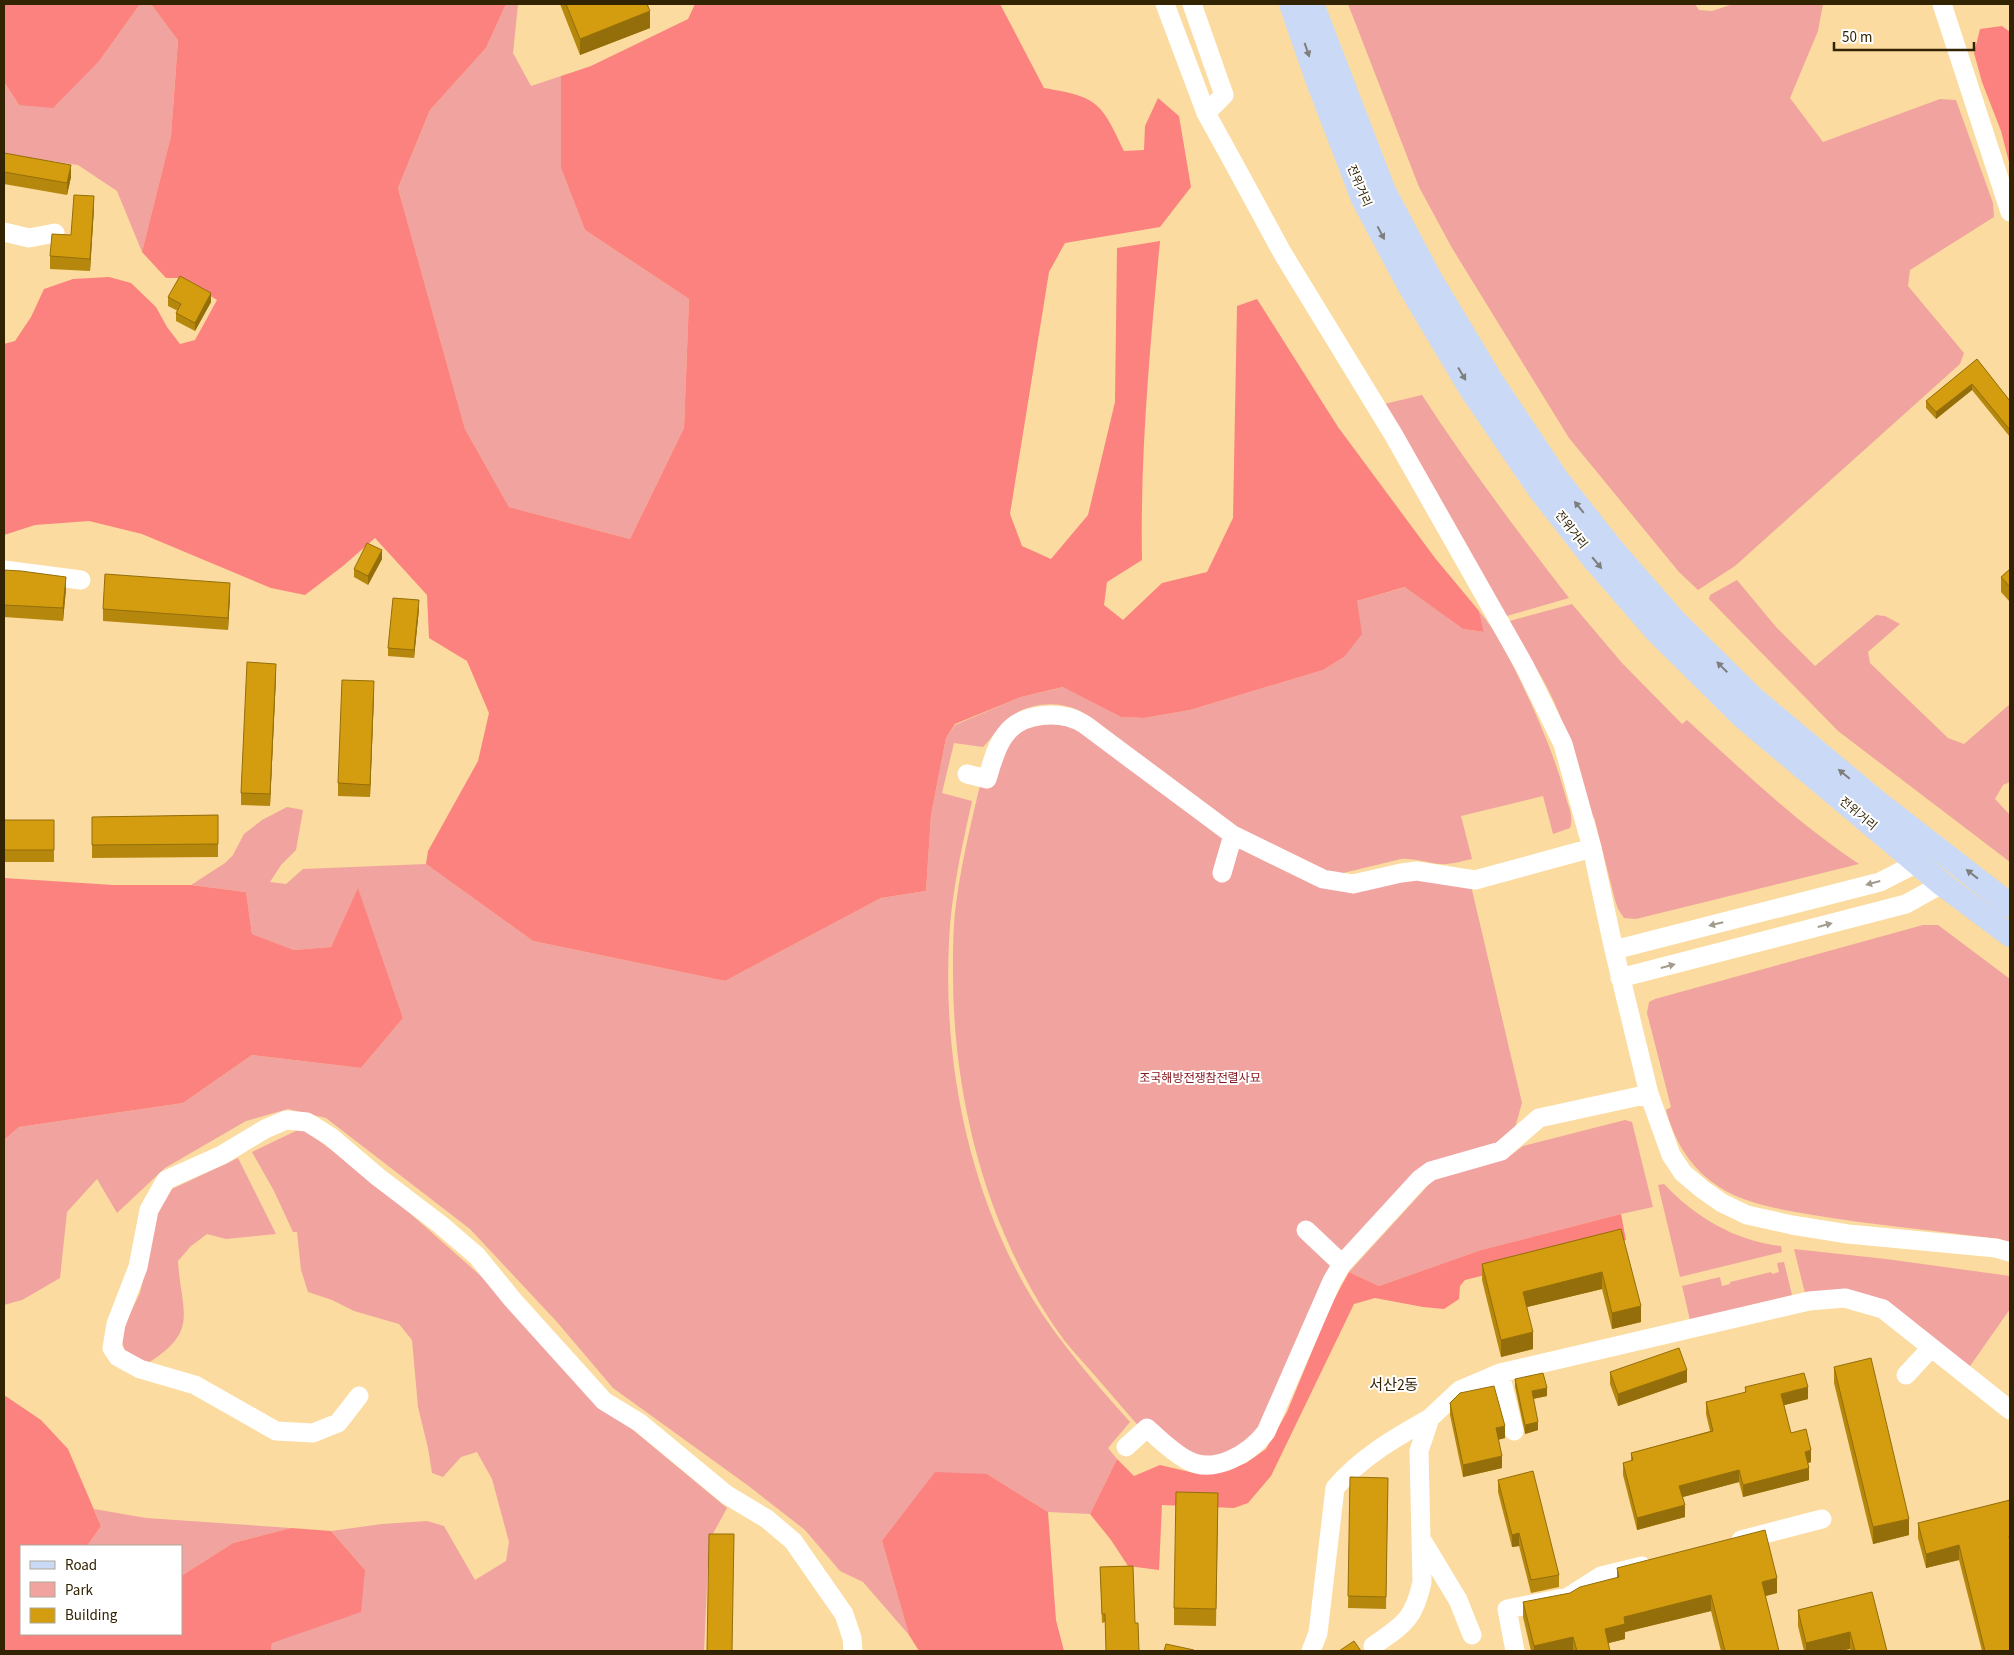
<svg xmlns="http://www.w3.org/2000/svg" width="2014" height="1655" viewBox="0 0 2014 1655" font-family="'Source Sans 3','Noto Sans KR',sans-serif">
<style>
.green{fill:#f1a39f}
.forest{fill:#fb827f}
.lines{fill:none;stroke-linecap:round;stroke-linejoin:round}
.minor{stroke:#fff;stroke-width:19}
.major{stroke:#cad9f6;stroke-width:24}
.wall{fill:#b6870d}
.shaded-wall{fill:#946e0a}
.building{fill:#d49d0f;stroke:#946e0a}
.oneway{fill:#7e7e7c}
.oneway2{fill:#a39c8d}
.labels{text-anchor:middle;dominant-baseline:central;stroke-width:4;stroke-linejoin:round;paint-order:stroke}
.street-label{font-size:12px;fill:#322302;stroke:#fff}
.park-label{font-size:12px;fill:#861a22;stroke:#fff}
.quarter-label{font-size:15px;fill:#322302;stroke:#fff}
</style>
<rect width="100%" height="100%" fill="#fbdb9f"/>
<path class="green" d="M140,4H151L178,39L171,136L142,252L117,191L78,165L4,154V82L19,105L100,60Z
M506,4H518L513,53L531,86L561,76V168L585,230L689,299L684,428L630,539L509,507L465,429L398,188L430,110L486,48Z
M1348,4H1695L1699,10L1712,11L1733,4H1823L1818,31L1790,98L1823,142L1940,99L1956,100L1993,203L1994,217L1910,270L1908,286L1964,353L1960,364L1735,566L1698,590L1679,572L1569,438L1452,248L1419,187Z
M1422,395C1468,466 1518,532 1569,598L1503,617L1380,405Z
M1737,580L1776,627L1815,666L1876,615L1885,616L1900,624L1868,652L1870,663L1948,738L1964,744L2010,704V782L2003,785L1995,799L2010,815V862L1838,731L1709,599L1710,595Z
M1406,587L1463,629L1484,632L1479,611C1497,632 1508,656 1520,680C1539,720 1553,752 1565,794C1568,805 1574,817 1570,828L1553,834L1543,796L1461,816L1472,859C1461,861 1451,865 1440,864C1427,863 1414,858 1401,859L1339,874L1325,871L1236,831L1095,720C1090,717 1084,713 1078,710C1056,700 1024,703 1006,721C997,729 991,739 983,747L954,743L942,793L972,801C962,847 951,894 949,942C943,1064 969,1193 1032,1298C1060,1343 1095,1383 1130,1422L1108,1448L1117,1459L1090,1514L1048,1512L987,1474L882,1541L909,1635L863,1582L840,1571L805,1530L750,1487L613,1388L557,1322L470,1229L326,1118L288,1109L246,1121L165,1168L117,1213L97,1179L67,1212L60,1278L22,1300L4,1305V1140L19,1127L183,1103L252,1055L361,1068L403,1018L358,889L331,947L294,950L252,934L246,892L191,885L225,863L233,855L244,834L262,820L287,807L303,810L296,850L281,865L270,882L286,884L303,869L426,864L533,941L725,981L881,898L926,891L931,815L946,738L955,725L1021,697L1064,687L1121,717L1144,718L1190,710L1323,670L1344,657L1357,601Z
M1572,604L1622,663L1682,724L1687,720C1742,770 1797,823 1859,864L1636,919L1624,918L1618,909L1615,900L1594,817L1588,818C1580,786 1572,754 1562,722C1550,686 1527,653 1506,622Z
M1055,709L1235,832L1322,876L1468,873L1522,1103L1512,1138L1431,1176L1346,1267L1250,1455L1166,1457C1143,1431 1120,1405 1097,1378C1086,1365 1074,1353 1064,1340C988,1236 953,1101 953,974C953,950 953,927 956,904C963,851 977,799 989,748Z
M1923,925H1938L2010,979V1242L1991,1238C1931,1230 1872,1225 1813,1215C1779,1209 1741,1204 1712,1182C1688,1164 1674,1139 1666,1110L1671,1107L1647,1013L1649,1002L1655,999Z
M1625,1120L1632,1122L1653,1207L1621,1214L1481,1250L1379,1286L1349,1272L1434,1179L1507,1158L1523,1146Z
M302,1128L378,1185L482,1277L627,1425L727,1508L709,1541L704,1651H271L272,1643L365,1570L331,1531L382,1524L427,1521L444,1526L475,1580L506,1561L509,1542L492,1479L477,1452L461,1457L443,1477L432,1473L428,1448L418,1407L412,1340L399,1324L354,1311L332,1300L308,1292L301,1270L297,1232H293L274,1191L252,1152Z
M238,1158L276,1234L226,1239L207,1234L191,1246L178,1261C181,1312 200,1331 148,1363L131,1359L125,1351L120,1335L140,1293L147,1263L154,1212L170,1190Z
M1664,1184C1695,1217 1735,1241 1781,1246L1782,1252L1680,1277L1658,1185Z
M1794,1249L1886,1259L2010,1276V1309L1968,1369L1905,1316L1806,1297Z
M1784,1262L1792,1295L1690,1320L1682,1286L1720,1277L1722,1286L1730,1284V1282L1771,1272L1772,1274L1779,1272L1777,1263Z
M94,1509L146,1518L291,1528L233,1543L181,1576V1546H87L101,1526Z"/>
<path class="forest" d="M4,4H140L100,60L53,108L19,105L4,82Z
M151,4H506L486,48L430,110L398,188L465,429L509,507L630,539L684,428L689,299L585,230L561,168V76L591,66L688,19L695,4H1000L1044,88C1098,97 1101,102 1124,151L1144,150L1145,126L1158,98L1179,116L1191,187L1160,227L1065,243L1049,272L1010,514L1022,546L1051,559L1088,515L1115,402L1117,248L1160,241C1150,347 1140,453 1142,560L1107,582L1104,605L1123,620L1162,583L1207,572L1233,518L1237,306L1257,299L1338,427L1435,558L1479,611L1484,632L1463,629L1405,587L1357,601L1362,634L1344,657L1323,670L1190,710L1144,718L1121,717L1063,687L1021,697L955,724L946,738L931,815L926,891L881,898L725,981L533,941L426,864L428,851L478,761L489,713L467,661L429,638L427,595L375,538L343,566L305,595L271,588L142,534L89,521L35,525L4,535V344L15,341L31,317L44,289L73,279L109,277L131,283L156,307L167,327L180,344L195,340L217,300L181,278H166L142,252L171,136L178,40Z
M2002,26L2010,32V166L2001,131L1982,82L1974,53L1980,29Z
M4,878L113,885H191L246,892L252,934L294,950L331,947L358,888L403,1018L361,1068L252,1055L183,1103L19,1127L4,1140Z
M1621,1214L1626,1240L1465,1280L1460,1286L1459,1299L1444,1309L1423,1307L1375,1298L1354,1304L1271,1476L1248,1503L1234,1508L1162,1505L1159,1570L1128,1566L1111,1540L1090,1514L1117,1459L1134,1476L1160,1465L1194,1473L1222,1470L1246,1463L1266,1449L1287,1412L1331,1305L1349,1272L1379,1286L1481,1250Z
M4,1395L41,1420L68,1449L101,1526L87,1546H21V1634H181V1576L233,1543L291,1528L331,1531L365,1570L361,1612L272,1643L271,1651H4Z
M935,1472L987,1474L1048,1512L1056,1620L1064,1651H919L909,1635L882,1541Z"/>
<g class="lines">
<path class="minor" d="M1165,4L1206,113L1233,162L1283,254L1393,434L1524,665L1563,744L1592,848L1614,950L1649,1094L1671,1155L1683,1173L1702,1189L1722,1203L1747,1215L1792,1225L1848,1234L1996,1248L2010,1252
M1192,4L1224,95L1206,113
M1942,4L2010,212
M4,232L29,238L55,233
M4,570L81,580
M967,774L987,779C992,764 995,748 1005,735C1021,712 1061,710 1084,724L1233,835L1323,879L1353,884L1401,873L1417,871L1475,880L1592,848
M1222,873L1233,835
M1614,950L1880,882L1917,863
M1620,978L1906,904L1942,884
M1306,1230L1342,1264
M1500,1373L1514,1431
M1906,1375L1931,1348
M359,1396L338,1423L313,1433L276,1431L195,1385L140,1369L118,1357L112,1348L116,1324L138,1267L149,1210L166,1180L222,1155L265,1129L286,1120L307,1122L331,1137L378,1177L441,1225L477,1256L512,1299L604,1401L640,1423L727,1495L767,1519L793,1541L844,1614L852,1638L853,1651
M1126,1447L1147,1428C1159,1439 1172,1452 1187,1460C1214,1475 1249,1454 1266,1432L1332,1281L1342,1264L1420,1179L1431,1171L1501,1151L1539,1118L1649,1094
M1741,1540L1822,1519
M1423,1542L1458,1600L1472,1635
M1373,1646C1403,1625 1414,1620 1422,1582L1419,1451L1430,1418L1460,1390L1500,1373L1809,1301L1845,1298L1883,1309L2010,1410
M1311,1651L1318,1633L1335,1488C1361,1457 1395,1438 1430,1418
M1515,1651L1507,1609L1568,1597L1601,1576L1642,1566"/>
<path class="major" d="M1291,4L1317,79L1363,199L1410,287L1472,391L1539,489L1596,562L1656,631L1743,717L1942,884L2010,935
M1312,4L1384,191L1431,280L1491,380L1557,479L1612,549L1673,619L1754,699L1876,801L2010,905"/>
</g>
<path class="wall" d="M560,4H647L650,28L580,55Z
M4,153L71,177L67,195L4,184Z
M94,208L90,271L50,269V256L71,235Z
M168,297L211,302L195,331L176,321V313L178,311L168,306Z
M1977,359L2010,401V437L1972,390L1936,419L1926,408V401Z
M382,559L368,585L354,577V569Z
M2010,569V602L2001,592V577Z
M4,570L66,589L63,621L4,617Z
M230,596L228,630L103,621V609Z
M419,609L414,658L388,656V648Z
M276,676L270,806L241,805V793Z
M374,694L370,797L338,796V783Z
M218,815V857L92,858V817Z
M4,820H54V862H4Z
M1621,1229L1641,1322L1612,1329L1602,1289L1527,1307L1533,1349L1501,1357L1482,1280V1264Z
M1834,1367L1909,1535L1873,1544L1834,1383Z
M1610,1372L1687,1382L1618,1406L1610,1384Z
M1515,1379L1547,1396L1533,1399L1538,1430L1525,1434L1515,1387Z
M1745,1387L1808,1399L1784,1405L1791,1433L1811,1462L1808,1463L1809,1480L1743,1497L1739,1482L1683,1497L1685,1517L1637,1530L1623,1475V1463L1631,1461V1453L1710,1431L1706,1414V1402L1745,1393Z
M1450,1403L1505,1438L1498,1440L1502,1468L1463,1477L1450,1415Z
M1350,1477L1388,1478L1386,1609L1348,1608Z
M1498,1480L1559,1575V1587L1531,1593L1519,1546L1512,1547L1498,1492Z
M2010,1500V1651H1982L1959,1560L1926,1568L1918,1538V1523Z
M1218,1509L1216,1626L1174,1625V1608Z
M1133,1566L1105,1622L1102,1623L1100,1567Z
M1617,1568L1777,1593L1765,1596L1779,1651H1721L1711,1611L1625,1632V1639L1608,1643L1610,1651H1531L1523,1617V1602L1570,1593L1617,1578Z
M1872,1592L1887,1651H1851L1850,1649L1840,1651H1804L1798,1626V1610Z"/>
<path class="shaded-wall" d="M650,11V28L580,55V39Z
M71,165V177L67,195V183Z
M94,196V208L90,271V259Z
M211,293V302L195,331V323Z
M1972,384V390L1936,419V412Z
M382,550V559L368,585V576Z
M66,577V589L63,621V608Z
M230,583V596L228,630V618Z
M419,600V609L414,658V650Z
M276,664V676L270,806V794Z
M374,681V694L370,797V785Z
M1602,1272V1289L1523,1308V1292Z
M1641,1306V1322L1612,1329V1313Z
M1533,1332V1349L1501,1357V1340Z
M1687,1370V1382L1618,1406V1394Z
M1808,1387V1399L1781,1406V1394Z
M1547,1388V1396L1532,1399V1391Z
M1538,1422V1430L1525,1434V1425Z
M1505,1426V1438L1496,1440V1428Z
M1811,1450V1462L1805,1464V1452Z
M1502,1456V1468L1463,1477V1465Z
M1809,1468V1480L1743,1497V1485Z
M1739,1470V1482L1679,1498V1486Z
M1685,1505V1517L1637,1530V1518Z
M1909,1519V1535L1873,1544V1527Z
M1519,1533V1546L1512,1547V1535Z
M1959,1545V1560L1926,1568V1554Z
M1777,1578V1593L1762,1597V1582Z
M1711,1595V1611L1625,1632V1639L1605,1644V1629L1624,1617Z
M1850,1632V1649L1840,1651H1806V1643Z
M1573,1637V1651H1534V1646Z"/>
<path class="building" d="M566,4H647L650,11L580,39Z
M4,153L71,165L67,183L4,172Z
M74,195L94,196L90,259L50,256L52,234L71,235Z
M180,276L211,293L195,323L176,313L181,304L168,297Z
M1977,359L2010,401V430L1972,384L1936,412L1926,401Z
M367,543L382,550L368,576L354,569Z
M2010,569V587L2001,577Z
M4,570L21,571L66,577L63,608L4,605Z
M105,574L230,583L228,618L103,609Z
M393,598L419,600L414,650L388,648Z
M247,662L276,664L270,794L241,793Z
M342,680L374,681L370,785L338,783Z
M218,815V844L92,845V817Z
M4,820H54V850H4Z
M1621,1229L1641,1306L1612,1313L1602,1272L1523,1292L1533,1332L1501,1340L1482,1264Z
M1679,1348L1687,1370L1618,1394L1610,1372Z
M1871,1358L1909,1519L1873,1527L1834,1367Z
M1543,1373L1547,1388L1532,1391L1538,1422L1525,1425L1515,1379Z
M1804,1373L1808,1387L1781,1394L1791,1433L1806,1429L1811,1450L1805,1452L1809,1468L1743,1485L1739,1470L1679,1486L1685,1505L1637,1518L1623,1463L1633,1460L1631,1453L1713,1431L1706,1402L1746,1392L1745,1387Z
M1494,1386L1505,1426L1496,1428L1502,1456L1463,1465L1450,1403L1460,1393Z
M1533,1471L1559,1575L1531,1580L1519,1533L1512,1535L1498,1480Z
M1350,1477L1388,1478L1386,1597L1348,1596Z
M1176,1492L1218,1493L1216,1609L1174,1608Z
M2010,1500V1536H2009L2010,1543V1651H1985L1959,1545L1926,1554L1918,1523Z
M1765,1530L1777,1578L1762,1582L1779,1651H1725L1711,1595L1624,1617L1625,1624L1605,1629L1610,1651H1577L1573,1637L1534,1646L1523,1602L1570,1593L1580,1587L1619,1577L1617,1568Z
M709,1534H734L732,1651H707Z
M1133,1566L1135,1623H1138L1139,1651H1106L1105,1614H1102L1100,1567Z
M1872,1592L1887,1651H1855L1850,1632L1806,1643L1798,1610Z
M1354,1641L1361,1651H1339Z
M1166,1644L1194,1650L1193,1651H1164Z"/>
<defs><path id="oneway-solid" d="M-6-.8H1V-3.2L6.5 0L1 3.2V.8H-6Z" transform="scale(1.25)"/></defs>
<g class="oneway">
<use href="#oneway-solid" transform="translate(1307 50) rotate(71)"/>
<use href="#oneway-solid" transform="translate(1381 233) rotate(62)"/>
<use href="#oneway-solid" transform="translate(1462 374) rotate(59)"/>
<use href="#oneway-solid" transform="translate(1579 507) rotate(-129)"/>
<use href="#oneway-solid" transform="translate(1597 563) rotate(50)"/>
<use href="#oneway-solid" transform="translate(1722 667) rotate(-135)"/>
<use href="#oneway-solid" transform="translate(1844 774) rotate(-140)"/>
<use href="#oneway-solid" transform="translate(1972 874) rotate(-142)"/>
</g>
<g class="oneway2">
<use href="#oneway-solid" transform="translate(1873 883) rotate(165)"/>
<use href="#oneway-solid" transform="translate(1716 924) rotate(166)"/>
<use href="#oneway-solid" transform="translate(1825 925) rotate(-15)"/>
<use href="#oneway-solid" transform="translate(1668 966) rotate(-15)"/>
</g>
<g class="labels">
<g class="street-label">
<text transform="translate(1359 186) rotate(67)">전위거리</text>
<text transform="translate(1571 530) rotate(52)">전위거리</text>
<text transform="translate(1858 814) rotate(40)">전위거리</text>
</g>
<g class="park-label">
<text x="1200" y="1078">조국해방전쟁참전렬사묘</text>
</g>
<g class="quarter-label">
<text x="1394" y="1385">서산2동</text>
</g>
</g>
<rect width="2014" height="1655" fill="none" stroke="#322302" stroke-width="10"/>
<rect x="20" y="1545" width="162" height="90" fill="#ffffff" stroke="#ada79a"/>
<rect x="30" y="1561" width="25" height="8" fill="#cad9f6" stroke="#ada79a"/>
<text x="65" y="1570" font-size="15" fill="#322302">Road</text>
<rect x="30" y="1582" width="25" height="15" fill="#f1a39f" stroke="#ada79a"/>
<text x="65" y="1595" font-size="15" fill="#322302">Park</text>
<rect x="30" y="1608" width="25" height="15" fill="#d49d0f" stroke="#ada79a"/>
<text x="65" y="1620" font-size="15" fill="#322302">Building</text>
<path d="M1834 42v8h140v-8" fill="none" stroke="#322302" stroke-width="2.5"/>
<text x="1842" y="42" font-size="15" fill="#322302" stroke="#ffffff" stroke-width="4" paint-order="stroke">50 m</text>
</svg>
